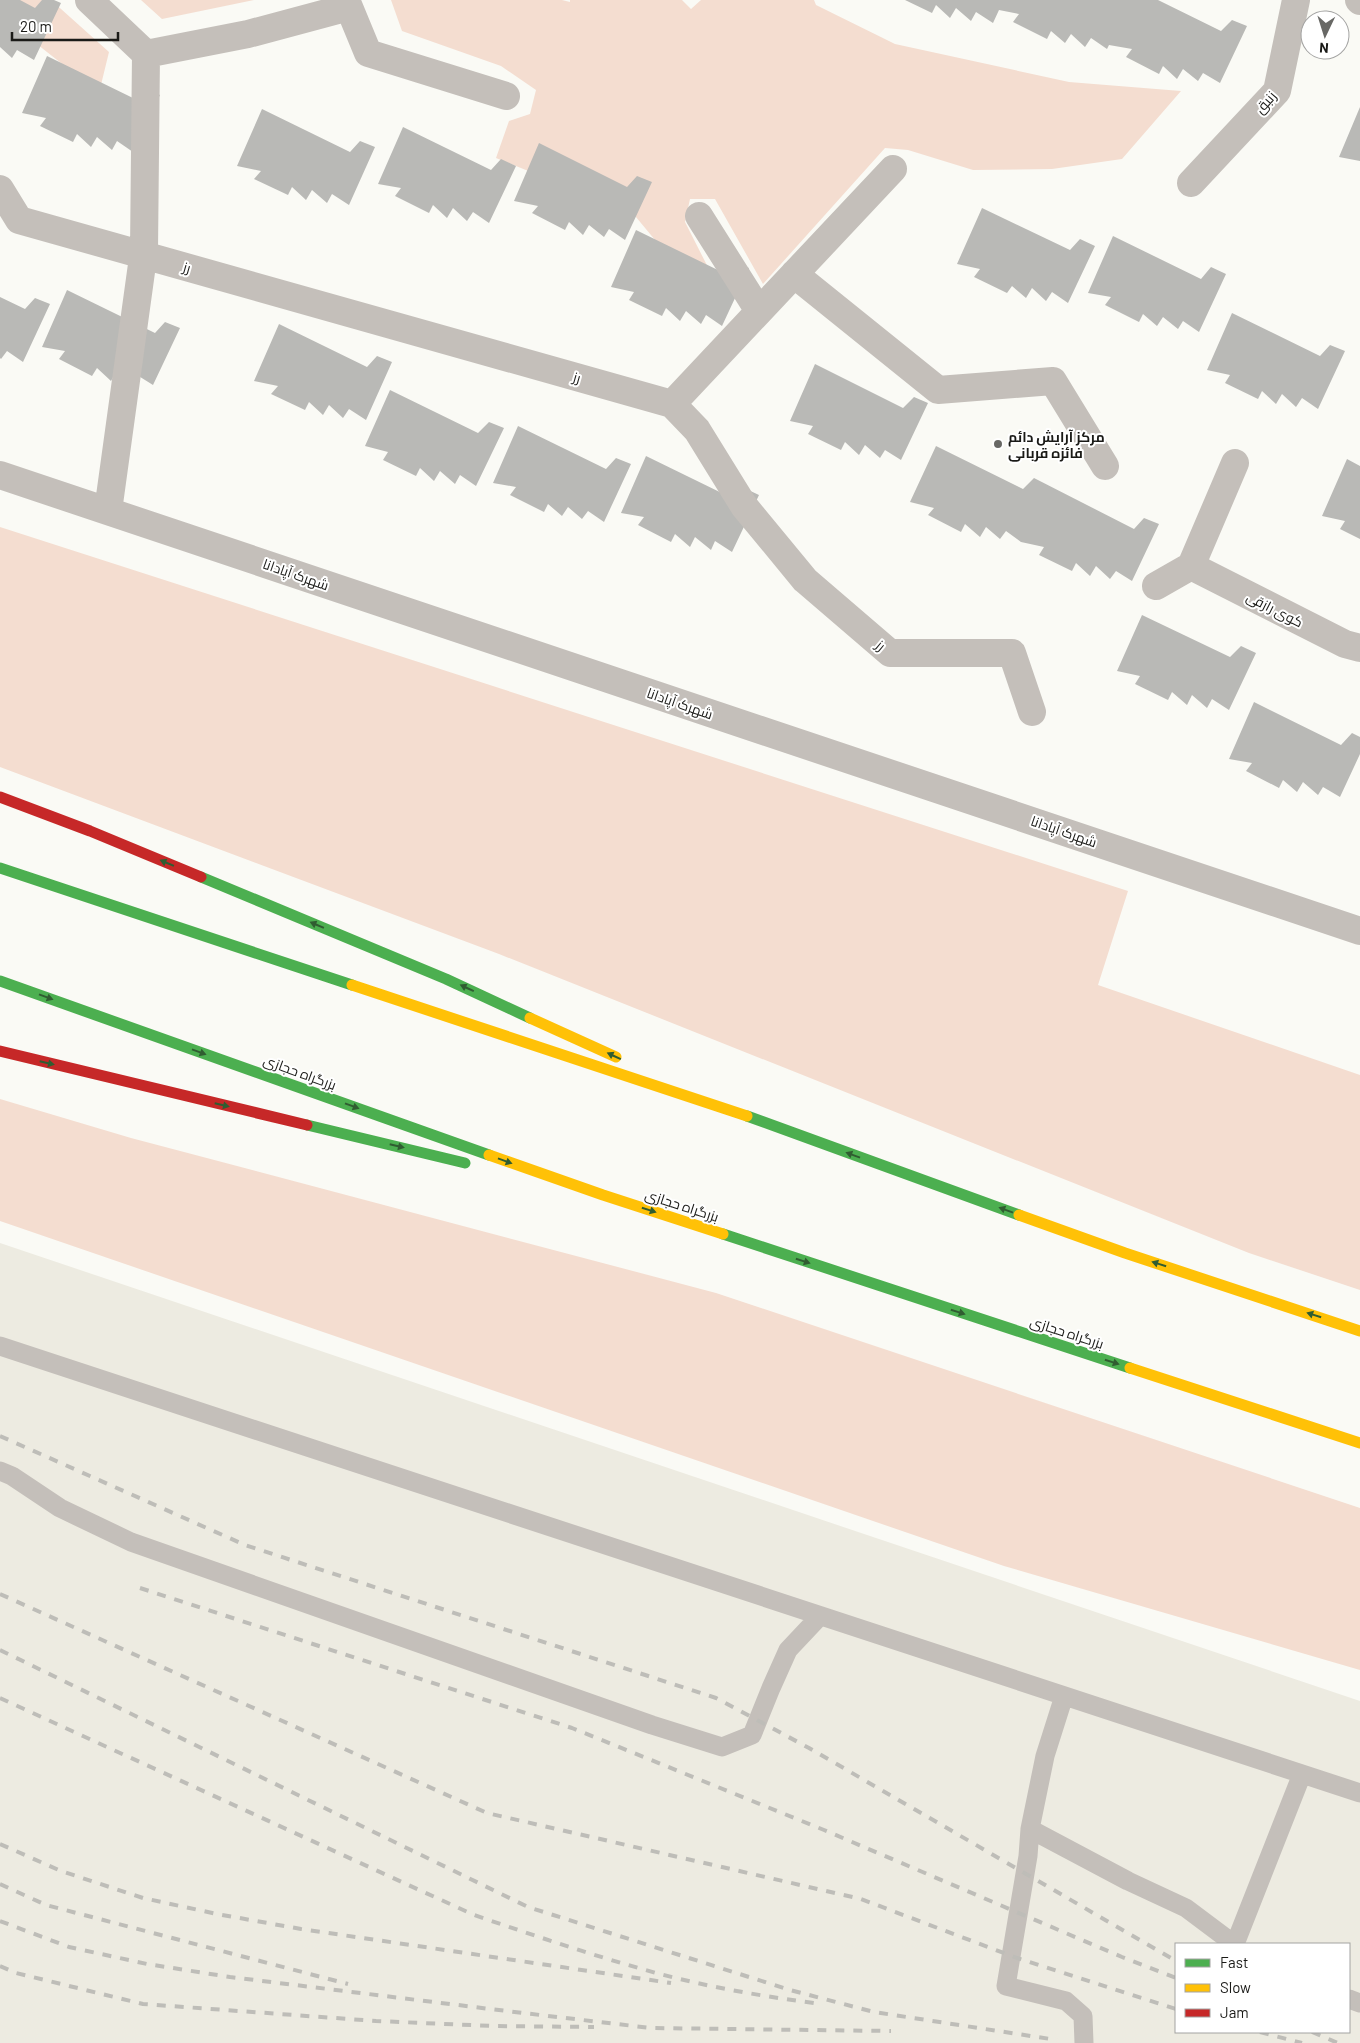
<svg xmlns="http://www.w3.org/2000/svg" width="1360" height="2043" viewBox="0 0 1360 2043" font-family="Barlow,Cairo,sans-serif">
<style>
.built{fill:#edebe1;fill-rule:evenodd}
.green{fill:#f4ddd0}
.building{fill:#b9b9b6}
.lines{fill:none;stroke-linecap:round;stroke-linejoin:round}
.lane{stroke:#c4bfba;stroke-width:19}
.street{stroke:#c4bfba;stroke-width:28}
.fast{stroke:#4caf50;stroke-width:11}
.slow{stroke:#ffc107;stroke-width:11}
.jam{stroke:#c62828;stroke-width:11}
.rail{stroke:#bebdb8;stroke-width:4;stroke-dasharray:9 9;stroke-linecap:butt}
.oneway{fill:#305d31}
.poi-dot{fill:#686865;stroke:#fff;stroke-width:2}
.labels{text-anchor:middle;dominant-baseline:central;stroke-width:4;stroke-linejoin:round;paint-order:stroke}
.street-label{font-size:14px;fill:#1a1a17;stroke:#fff}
.poi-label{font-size:14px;font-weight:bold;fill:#1a1a17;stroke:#fff;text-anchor:start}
</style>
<rect width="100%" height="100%" fill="#fafaf5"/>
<path class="built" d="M0,1243L1360,1701V2043H0ZM1176,1944H1349V2032H1176Z"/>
<path class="green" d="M0,0H51L109,52L99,93L0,15Z
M141,0H254L162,19Z
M391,0H562L570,2V0H682L691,9L701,0H814L816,5L895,44L1069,82L1181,91L1122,159L1052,169L973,170L908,150L885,148L763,284L715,199H690L685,222L720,291L675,264L626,205L543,177L496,158L509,121L530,114L536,90L501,66L402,31Z
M0,527L1128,891L1098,985L1360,1075V1290L1249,1253L499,954L0,767Z
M0,1099L131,1138L716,1293L1360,1508V1670L1004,1566L0,1221Z"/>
<path class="building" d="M0,0H20L35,8L42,0H54L61,3L34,60L17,50L12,58L0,47Z
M905,0H1158L1221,31L1232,20L1247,26L1220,83L1203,73L1198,81L1183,69L1177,79L1163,66L1159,74L1126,57L1132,49L1109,45L1107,49L1091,38L1085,47L1071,34L1065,43L1051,31L1047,39L1013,22L1019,14L999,10L993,23L976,12L971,21L956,8L950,18L936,5L932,13Z
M47,56L135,99L146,89L160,95L133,152L117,141L112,150L97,137L91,147L77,134L73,142L40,126L46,118L22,113Z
M1360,107V161L1339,157Z
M262,109L350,152L360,141L375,147L349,205L332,194L327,203L312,190L306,200L292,187L288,195L254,179L261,171L237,166Z
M403,127L491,170L501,159L516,166L489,223L473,212L467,221L453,208L447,218L433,205L429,213L395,196L401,188L378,184Z
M539,143L627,187L637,176L652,182L625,240L609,229L604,237L589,225L583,235L569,222L565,230L532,213L538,206L514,201Z
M982,208L1070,250L1080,239L1095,246L1068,303L1052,292L1046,301L1032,288L1026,298L1012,286L1007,293L974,277L980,269L957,264Z
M636,230L724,273L735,262L749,268L722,326L706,315L701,324L686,311L680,321L666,308L662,316L629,300L634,292L611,287Z
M1113,236L1201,279L1211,267L1226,274L1199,332L1183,321L1178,329L1163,317L1157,326L1143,314L1139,322L1105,305L1111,297L1088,293Z
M67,290L155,333L165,322L180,328L153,385L137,375L117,370L111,381L97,368L92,376L59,359L65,351L42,347Z
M0,297L25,309L35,298L50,304L23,362L7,351L1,359L0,358Z
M1232,313L1320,356L1330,345L1345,351L1318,409L1302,398L1296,407L1282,394L1276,404L1262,391L1258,399L1225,383L1230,375L1207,370Z
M279,324L367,367L377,356L392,362L366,420L349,409L343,418L329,405L323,415L309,402L305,410L271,394L278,386L254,381Z
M815,364L903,408L914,397L928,403L901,460L885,450L880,458L865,445L859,455L845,442L841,450L808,434L813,426L790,421Z
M390,390L478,433L489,422L504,428L476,486L460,475L455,484L440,471L434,481L420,468L416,476L383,460L388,452L365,446Z
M518,426L606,469L616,458L631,464L604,522L588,511L582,519L568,507L562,516L548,504L544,512L510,495L516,487L493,483Z
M936,446L1023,489L1034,478L1134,529L1144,518L1159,524L1132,581L1116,571L1110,579L1096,566L1090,576L1076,563L1072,571L1039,555L1044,547L1021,542L1006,531L1000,539L986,527L980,537L965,524L961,532L928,515L934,508L910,502Z
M646,456L734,499L744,488L759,495L732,552L715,541L711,550L695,537L690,547L675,534L671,542L638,525L644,517L621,513Z
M1347,459L1360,466V539L1340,529L1345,521L1322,516Z
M1142,615L1230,657L1241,646L1256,653L1229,710L1212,699L1207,708L1192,695L1187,705L1172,692L1168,700L1135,684L1140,676L1117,671Z
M1254,702L1341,745L1352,733L1360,737V754L1340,797L1323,787L1318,795L1303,782L1297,792L1283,780L1279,788L1246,771L1252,763L1229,759Z"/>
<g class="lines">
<path class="lane" d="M0,1346L1360,1793
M0,1471L12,1476L60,1508L131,1542L652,1725L722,1747L752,1735L771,1688L788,1650L820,1616
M1064,1696L1045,1756L1030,1829L1128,1881L1186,1908L1234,1944
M1030,1829L1028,1856L1006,1986L1066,2001L1083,2016L1084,2043
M1235,1944L1302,1774
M1349,1999L1360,2003"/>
<path class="street" d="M89,0L146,54L248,34L349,7L368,53L506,96
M1359,0L1360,1
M1191,183L1277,91L1296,0
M0,189L19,220L672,404L697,430L744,506L805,580L890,653H1012L1032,712
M699,216L759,311
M794,274L938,390L1053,381L1105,466
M672,404L893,169
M0,475L1360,931
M108,511L144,250L146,54
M1191,566L1345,644L1360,648
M1156,586L1191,566L1235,463"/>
<path class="fast" d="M0,868L352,985
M201,877L446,979L530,1018
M0,981L489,1155
M747,1116L1019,1215
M307,1125L465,1163
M723,1234L1130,1368"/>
<path class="slow" d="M352,985L747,1116
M530,1018L616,1057
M489,1155L603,1195L723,1234
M1019,1215L1125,1253L1360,1331
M1130,1368L1360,1443"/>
<path class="jam" d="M0,797L90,831L201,877
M0,1051L307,1125"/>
<path class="rail" d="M0,1436L245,1545L716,1698L809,1748L1176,1961
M140,1588L572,1728L824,1830L1122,1957L1176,1978
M0,1594L487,1813L861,1899L1017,1958L1176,2009
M0,1650L528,1907L790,1990L874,2012L1057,2040
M0,1698L474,1915C536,1936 597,1957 660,1974C713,1988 767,1997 821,2004
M0,1844L61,1871L143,1898L217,1914L301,1929L671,1983
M0,1884L46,1905L348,1984
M0,1921L69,1947L147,1964L230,1977L523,2013L651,2028L891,2031
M0,1966L16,1973L143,2004L376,2021L493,2026L594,2027
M1260,2032L1302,2043
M1312,2032L1338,2043"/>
</g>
<defs><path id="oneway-solid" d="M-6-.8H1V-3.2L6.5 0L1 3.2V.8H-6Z" transform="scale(1.25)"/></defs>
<g class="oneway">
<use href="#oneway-solid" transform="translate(167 863) rotate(-157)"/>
<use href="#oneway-solid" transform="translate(317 925) rotate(-157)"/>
<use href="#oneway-solid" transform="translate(467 988) rotate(-155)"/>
<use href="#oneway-solid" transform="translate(46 997) rotate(20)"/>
<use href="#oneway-solid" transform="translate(199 1052) rotate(20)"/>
<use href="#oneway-solid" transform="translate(614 1056) rotate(-155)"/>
<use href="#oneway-solid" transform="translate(47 1063) rotate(13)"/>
<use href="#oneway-solid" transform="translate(222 1105) rotate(13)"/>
<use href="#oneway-solid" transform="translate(352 1106) rotate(20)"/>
<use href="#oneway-solid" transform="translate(397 1146) rotate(13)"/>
<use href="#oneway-solid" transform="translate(853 1155) rotate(-160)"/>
<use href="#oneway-solid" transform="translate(505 1161) rotate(20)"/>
<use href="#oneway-solid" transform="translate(649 1210) rotate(18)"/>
<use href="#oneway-solid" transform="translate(1006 1210) rotate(-160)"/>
<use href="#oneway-solid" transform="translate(803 1261) rotate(18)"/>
<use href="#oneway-solid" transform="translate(1159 1264) rotate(-162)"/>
<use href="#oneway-solid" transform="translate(958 1312) rotate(18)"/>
<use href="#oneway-solid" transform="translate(1314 1315) rotate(-162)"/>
<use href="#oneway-solid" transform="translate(1112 1362) rotate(18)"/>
</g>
<circle class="poi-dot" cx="998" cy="444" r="5"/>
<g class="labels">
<g class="street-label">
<text transform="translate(1265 102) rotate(-49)">زنبق</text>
<text transform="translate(187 267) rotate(16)">رز</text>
<text transform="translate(577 377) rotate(16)">رز</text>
<text transform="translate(296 574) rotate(19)">شهرک آپادانا</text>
<text transform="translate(1275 609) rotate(27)">کوی رازقی</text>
<text transform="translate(881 645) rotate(40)">رز</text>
<text transform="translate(680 703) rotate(19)">شهرک آپادانا</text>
<text transform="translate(1064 831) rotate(19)">شهرک آپادانا</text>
<text transform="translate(300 1072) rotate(20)">بزرگراه حجازی</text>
<text transform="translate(682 1205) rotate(18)">بزرگراه حجازی</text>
<text transform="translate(1067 1332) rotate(18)">بزرگراه حجازی</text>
</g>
<g class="poi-label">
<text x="1008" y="436">مرکز آرایش دائم<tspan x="1008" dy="16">فائزه قربانی</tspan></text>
</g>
</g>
<rect x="1175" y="1943" width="175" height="90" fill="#ffffff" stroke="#a3a3a2"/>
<rect x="1185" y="1959" width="25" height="8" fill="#4caf50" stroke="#a3a3a2"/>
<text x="1220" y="1968" font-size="15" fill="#1a1a17">Fast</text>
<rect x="1185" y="1984" width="25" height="8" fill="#ffc107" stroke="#a3a3a2"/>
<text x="1220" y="1993" font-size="15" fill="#1a1a17">Slow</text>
<rect x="1185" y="2009" width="25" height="8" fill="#c62828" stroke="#a3a3a2"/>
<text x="1220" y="2018" font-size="15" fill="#1a1a17">Jam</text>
<g transform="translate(1325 35) rotate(184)"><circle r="24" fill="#ffffff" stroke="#a3a3a2"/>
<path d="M0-4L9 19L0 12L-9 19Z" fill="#686865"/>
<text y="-8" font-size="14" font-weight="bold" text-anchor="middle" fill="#1a1a17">N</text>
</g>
<path d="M12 32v8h106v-8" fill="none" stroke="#1a1a17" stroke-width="2.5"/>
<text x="20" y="32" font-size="15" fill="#1a1a17" stroke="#ffffff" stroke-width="4" paint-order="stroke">20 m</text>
</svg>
